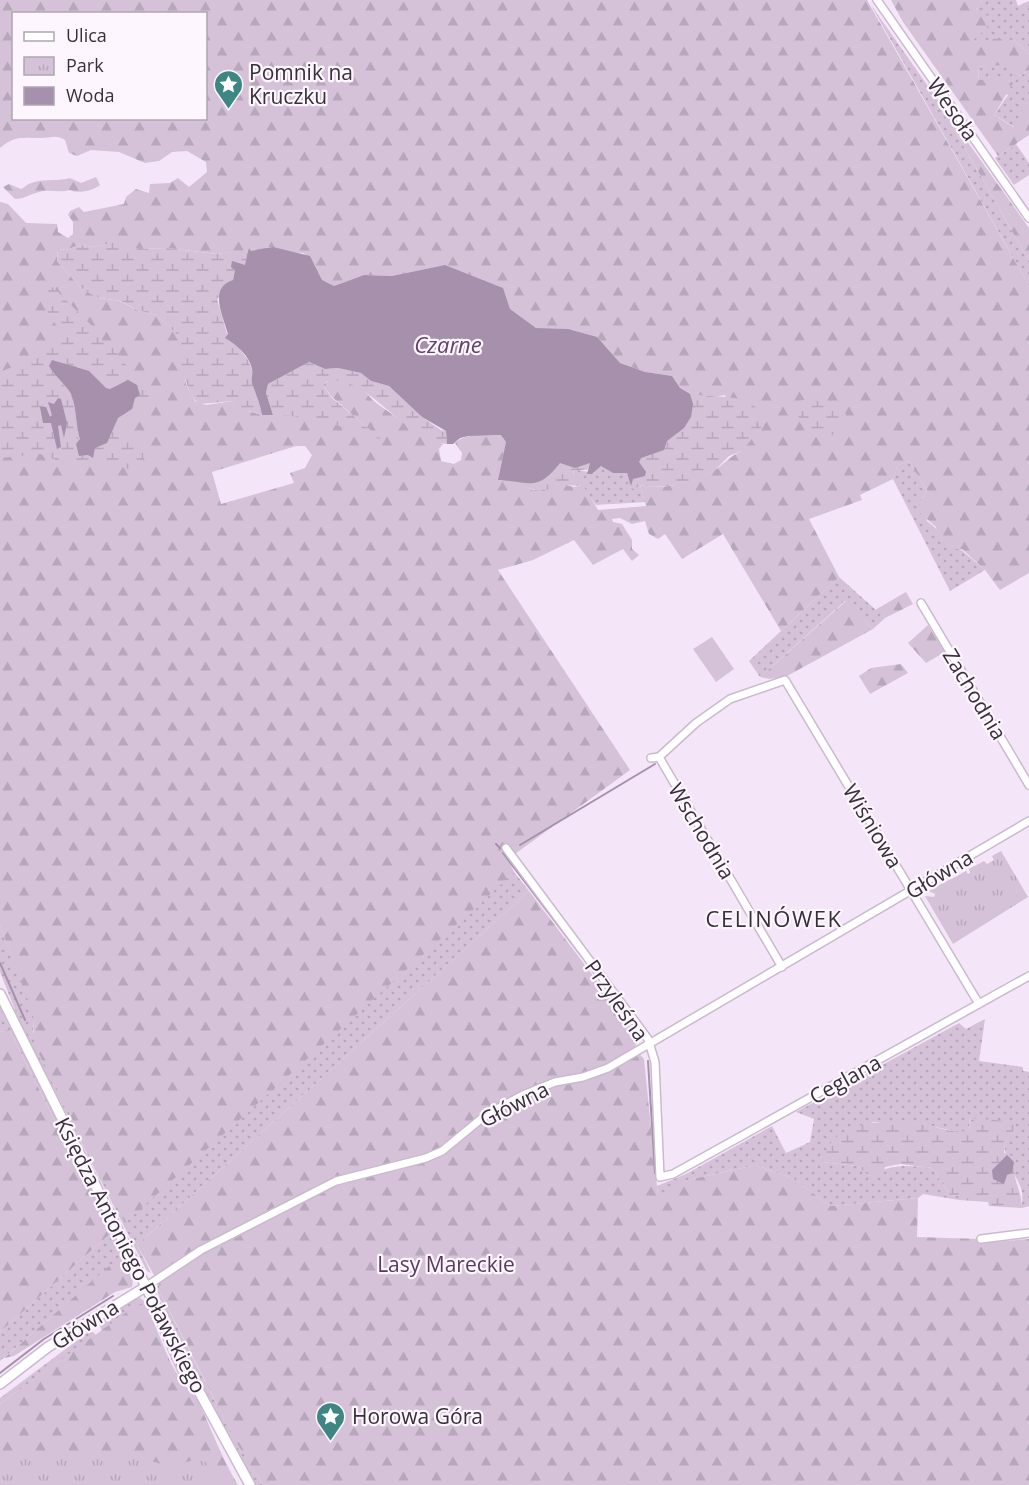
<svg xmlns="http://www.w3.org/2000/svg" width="1029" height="1485" viewBox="0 0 1029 1485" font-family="'Open Sans',sans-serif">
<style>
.grass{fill:url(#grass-dots)}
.forest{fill:url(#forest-firs);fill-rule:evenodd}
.wetland{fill:url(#wetland-marsh);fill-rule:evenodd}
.park{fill:url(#park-tufts)}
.garden{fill:#d5c2d9}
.water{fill:#a690ab}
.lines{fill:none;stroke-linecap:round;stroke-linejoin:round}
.stream{stroke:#a690ab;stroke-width:2}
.street-casing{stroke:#cabacd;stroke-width:10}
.secondary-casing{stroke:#cabacd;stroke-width:12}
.street{stroke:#fff;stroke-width:7}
.secondary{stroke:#fff;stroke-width:9}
.labels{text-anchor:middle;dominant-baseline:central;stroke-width:4.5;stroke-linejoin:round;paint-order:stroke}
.poi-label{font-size:21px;fill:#363038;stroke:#fdf6fe;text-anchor:start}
.street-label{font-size:21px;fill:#363038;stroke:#fdf6fe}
.park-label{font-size:21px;fill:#593960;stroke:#fdf6fe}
.water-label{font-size:22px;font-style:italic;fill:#614168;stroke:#fdf6fe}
.neighbourhood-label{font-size:22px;letter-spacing:1.5px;fill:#363038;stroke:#fdf6fe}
</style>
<defs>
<pattern id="grass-dots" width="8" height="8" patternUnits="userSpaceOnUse" patternTransform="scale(1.5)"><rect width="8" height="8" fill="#d5c2d9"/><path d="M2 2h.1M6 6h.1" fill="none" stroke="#b7a7bb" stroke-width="1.8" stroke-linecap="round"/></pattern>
<pattern id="forest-firs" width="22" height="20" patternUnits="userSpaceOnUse" patternTransform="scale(1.5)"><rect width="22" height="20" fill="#d5c2d9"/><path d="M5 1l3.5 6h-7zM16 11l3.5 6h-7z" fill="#b7a7bb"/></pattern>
<pattern id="wetland-marsh" width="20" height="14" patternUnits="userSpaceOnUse" patternTransform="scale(1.5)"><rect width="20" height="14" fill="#d5c2d9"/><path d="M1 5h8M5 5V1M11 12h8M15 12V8" fill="none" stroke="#b7a7bb"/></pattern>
<pattern id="park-tufts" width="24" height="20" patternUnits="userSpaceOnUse" patternTransform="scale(1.5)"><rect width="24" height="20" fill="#d5c2d9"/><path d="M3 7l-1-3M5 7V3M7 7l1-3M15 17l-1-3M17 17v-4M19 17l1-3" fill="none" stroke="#b7a7bb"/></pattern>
</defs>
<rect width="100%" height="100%" fill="#f5e5f9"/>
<path class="grass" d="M982,0H1016L1018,6L1029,1V54L1014,40L969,44L980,13L976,8Z
M871,5L937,99L1029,261V286Z
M991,64L1008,66L1020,76L1029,70V99L1014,127L994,115L1008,95L978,81L979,67Z
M1016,144L1029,163V175L1014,185L995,158Z
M909,461L927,491L920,502L927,521L985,570L950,591L893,479L898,465Z
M602,466L613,473H627L633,489L640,485L645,502L596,505L574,476L573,469L594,473L597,467Z
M839,577L885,618L873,629L845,601L760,677L749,661Z
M514,872L529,891L137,1245L151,1273L147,1271L21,1025L0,972V926L34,1014L33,1032L125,1222Z
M0,1006L134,1274L123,1255L0,1361V1332L111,1233L9,1029L0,1032Z
M985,1019L979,1061L1023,1067V1071L1029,1072V1206L1022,1208C1022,1202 1023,1193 1021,1188C1014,1171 1004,1160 1004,1141L1013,1132L970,1119L969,1130L962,1133L922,1124L873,1122L822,1162L857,1166L869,1176C891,1164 907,1165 932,1168L950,1195L959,1196V1200L923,1194L918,1198L830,1206L794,1179L756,1165L688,1180L658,1197L657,1186L686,1174L772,1126L786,1153L810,1142L814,1119L796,1112L959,1023L966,1029Z
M159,1284V1290C192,1356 224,1422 263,1485H256L207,1397L160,1299L156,1287Z
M139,1297L149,1305L190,1388L180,1379L150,1311L102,1331L99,1323L106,1315Z
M91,1330L96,1335L0,1404V1398Z"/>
<path class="forest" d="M0,0H867L1029,286V573L1000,590L985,570L962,549H948L937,534L936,527L919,512L920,502L927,491L909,461L898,465L893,479L860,495L862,500L809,519L839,577L781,631L723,534L682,559L665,534L658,539L649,534L645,521L632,524L620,518L612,519L613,522L622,524L632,540V549L639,555L632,561L623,549L593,565L574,540L533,560L498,570L630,770L508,859L514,872L496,889L125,1223L34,1044L33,1014L0,926V202L8,204L26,223L57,224L58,232L68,238L73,234V222L68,215L70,211L79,207L84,212L124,204L126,197L136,189L149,193L150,184L170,183L178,178L189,187L207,172L206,162L187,151L172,152L159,161L145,163L119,152L91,150L77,156L69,153L65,140C56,134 51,138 41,138C23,138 15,135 0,148ZM14,14H206V118H14ZM110,243L140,249L167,248L217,254L273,247L286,252L303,253L311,258L322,280L334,286L364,275L392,276L445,265L503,288L510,309L536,328L568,329L597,337L620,363L645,372L672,376C685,396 703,399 725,395L742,451C728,457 724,465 712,472C692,484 663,490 640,485L646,506L598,510L583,485L574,487L562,484L533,490L516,482L498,480L506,442L501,435C484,437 468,431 455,443L462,453L461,460L454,464L441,461L439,449L443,444C418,433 397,418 375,402C369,397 364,389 358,385C348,379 331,376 323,385L331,396L380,439L329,422L293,415H262L248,411L234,401L206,405L195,401L186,384L178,334L156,315L137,310L120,301L99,298L81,288L57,261L58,249L66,250L79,245L97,247ZM296,446H305L312,455L305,468L290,473L294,483L221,504L212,472Z
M891,0H982L976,9L988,16L987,28L970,43L993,39L1014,40L1029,54V70L1020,76C1006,65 996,63 979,67L978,80L1006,79L1013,83L994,115L1013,127L1029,99V135L998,156L903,22Z
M937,99L1029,228V261Z
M96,177L100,185C93,191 78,194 70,190C59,193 50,189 39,192C30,194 24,199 15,199L3,187L9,184L21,189C24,188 26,185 29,184C41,178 56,182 70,178L81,183Z
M906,592L913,604L885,618L875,610Z
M846,601L873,629L787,676L770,679L760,677Z
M928,625L945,652L926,663L908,643Z
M901,664L908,673L870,694L859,676L871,668Z
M529,891L640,1038L634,1048L644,1059L658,1196L688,1180L756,1165L794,1179L830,1206L918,1198L917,1237L981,1239V1243L1029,1239V1485H263L235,1440L159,1290V1284L137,1245Z
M9,1029L111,1233L0,1332V1032Z
M123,1254L134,1274L132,1287L115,1292L14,1356L4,1358Z
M144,1304L149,1311C159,1333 167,1360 181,1380C186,1388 193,1392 198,1401C212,1430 222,1459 238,1485H0V1404L131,1309Z"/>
<path class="wetland" d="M116,241L140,249L167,248L216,254L273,247L310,256C320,273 320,290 344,283C350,282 353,281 358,278L365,292L235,270L233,280L217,299L229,341H234L248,360L252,370V382L257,390L262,415L242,409L234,401L200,404C187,397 182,366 179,352C177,346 180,341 177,334L156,315L137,310L121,301L99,298L81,288L57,261L58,249L66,250L79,245L97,247Z
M445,265L503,288L510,309L536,328L568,329L597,337L620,363L645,372L672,376C695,411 729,384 758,409L763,425L742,451L729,456L714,471L700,479L682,485L651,487L640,485L634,490L631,486L632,476L563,336L369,277L392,276Z
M53,287L92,326L100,339L111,345L151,398C146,416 114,409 120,433L144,446L143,463L128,469L115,464L59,461L40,454L0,458V372L22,363L35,353L53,348L62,335C54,318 37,307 50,288ZM61,363C69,366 81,366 88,371C108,386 101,394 128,381L132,409L118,418L107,443L95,448L92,458L88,455L79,456C79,444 76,401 69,391C64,385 59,381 55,373Z
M309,362L325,369L338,368L361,373L371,381L389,386L422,417L441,430L446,431L447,444C402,440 369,374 327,381L323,385L331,397L382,440C346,428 311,415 273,415L266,393L268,384Z
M802,400C818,400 836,400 846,414L844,422L831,437H814L795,412V404Z
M485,424L591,463L587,470H573L574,476L583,485C574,487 567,484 559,485C549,487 547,493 536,490C522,487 513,481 498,480L506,442C501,428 472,435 460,438L457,443L462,432Z
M971,1118L1015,1122L1013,1132L1005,1141L1004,1153L1015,1157C1011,1181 1021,1185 1022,1208L989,1206L988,1202L959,1200V1196L950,1195L932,1168L900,1164L885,1167L882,1178L869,1176L857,1166L822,1162C831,1118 888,1119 924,1124C938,1127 955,1135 969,1130Z"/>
<path class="park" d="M1001,851L1028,897L953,944L925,896L934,897L935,894L929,891C941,883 953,879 966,871L968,874L970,873L969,869L984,861L987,864L994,860L992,856Z
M123,1453L172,1467L202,1457L222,1485H0V1454Z"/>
<path class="garden" d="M712,637L734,669L716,682L693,649Z"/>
<path class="water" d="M273,247L310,256L322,280L334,286L364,275L392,276L445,265L503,288L510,309L536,328L568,329L597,337L620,363L645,372L672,376L680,388L690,394L693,404L691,417L684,428L667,441L664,450L641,458L639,462L646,472L645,476L633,479L631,486L627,473H613L601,466L592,474H587L590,463L575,468L560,463C536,493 531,481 498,480L506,442L501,435L468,436L460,438L453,444H447L446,431L422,417L389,386L371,381L361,373L338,368L325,369L309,362L268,384L266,393L273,415H262C260,403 256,394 252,383C251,379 253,374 252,369C249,355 237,345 225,338L228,334C223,316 208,288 233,280L235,270L231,267L232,261L245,265L249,248L251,251Z
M52,360L89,371L106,388L110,389L128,380L137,385L140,395L135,398L132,409L118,418L107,443L95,448L93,458L88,455L79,456L76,444L80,439C76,426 76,401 70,392C64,383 54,375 49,366Z
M58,398L61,399L67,423L64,438L61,425L58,426L61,447L57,449L51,423H43L40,407H46L50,417L52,415L48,402L54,404Z
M1007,1155L1014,1162L1012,1173L1007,1175L1004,1184L993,1179L992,1170Z"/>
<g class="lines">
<path class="stream" d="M496,844L500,848
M520,845L655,764
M503,853L583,958
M0,963L25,1020
M606,989L622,1011
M648,1061L655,1173
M0,1373L44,1339L113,1296"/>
<defs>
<path id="street" d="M877,0L1029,218
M921,603L1029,785
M659,757L782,967
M651,758L659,757L696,723L730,699L785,680L979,1004
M506,848L648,1039L655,1062L660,1177L673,1174L1029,976
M981,1239L1029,1233
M147,1286L201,1250L336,1181L426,1158L442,1151L487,1114L523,1095L555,1082L583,1077L608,1068L1029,821"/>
<path id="secondary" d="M0,994L189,1373L250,1485
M0,1384L48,1347L147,1286"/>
</defs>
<use href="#street" class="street-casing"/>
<use href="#secondary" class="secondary-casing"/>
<use href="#street" class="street"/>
<use href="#secondary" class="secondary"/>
</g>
<defs>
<symbol id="sight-pin" viewBox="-11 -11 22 30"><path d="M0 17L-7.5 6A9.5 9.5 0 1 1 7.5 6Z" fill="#3e8684" stroke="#fdf6fe"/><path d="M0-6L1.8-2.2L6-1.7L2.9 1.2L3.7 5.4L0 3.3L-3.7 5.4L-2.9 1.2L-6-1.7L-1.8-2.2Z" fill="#fff"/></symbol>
</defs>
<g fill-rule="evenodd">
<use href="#sight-pin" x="212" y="68" width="33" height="45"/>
<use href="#sight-pin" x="314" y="1400" width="33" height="45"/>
</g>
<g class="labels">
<g class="poi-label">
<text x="249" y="72">Pomnik na<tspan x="249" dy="24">Kruczku</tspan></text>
<text x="352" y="1416">Horowa Góra</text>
</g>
<g class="street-label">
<text transform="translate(953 109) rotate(55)">Wesoła</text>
<text transform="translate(975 694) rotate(59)">Zachodnia</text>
<text transform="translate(873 826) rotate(59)">Wiśniowa</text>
<text transform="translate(702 831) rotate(59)">Wschodnia</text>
<text transform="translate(939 874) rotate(-31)">Główna</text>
<text transform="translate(617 1000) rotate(55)">Przyleśna</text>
<text transform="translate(845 1079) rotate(-29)">Ceglana</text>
<text transform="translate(514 1104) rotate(-27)">Główna</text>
<text transform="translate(131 1255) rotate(63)">Księdza Antoniego Poławskiego</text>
<text transform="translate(85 1324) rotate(-32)">Główna</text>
</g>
<g class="park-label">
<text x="446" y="1264">Lasy Mareckie</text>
</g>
<g class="water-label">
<text x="448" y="344">Czarne</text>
</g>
<g class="neighbourhood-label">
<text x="774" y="918">CELINÓWEK</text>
</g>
</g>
<rect x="12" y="12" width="195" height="108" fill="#fdf6fe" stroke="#ada7af" stroke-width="1.5"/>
<rect x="24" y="32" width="30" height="9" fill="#ffffff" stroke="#ada7af" stroke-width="1.5"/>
<text x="66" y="42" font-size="18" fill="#363038">Ulica</text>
<rect x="24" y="57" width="30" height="18" fill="url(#park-tufts)" stroke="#ada7af" stroke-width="1.5"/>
<text x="66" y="72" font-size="18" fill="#363038">Park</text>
<rect x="24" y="87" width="30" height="18" fill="#a690ab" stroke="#ada7af" stroke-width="1.5"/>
<text x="66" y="102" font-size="18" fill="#363038">Woda</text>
</svg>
